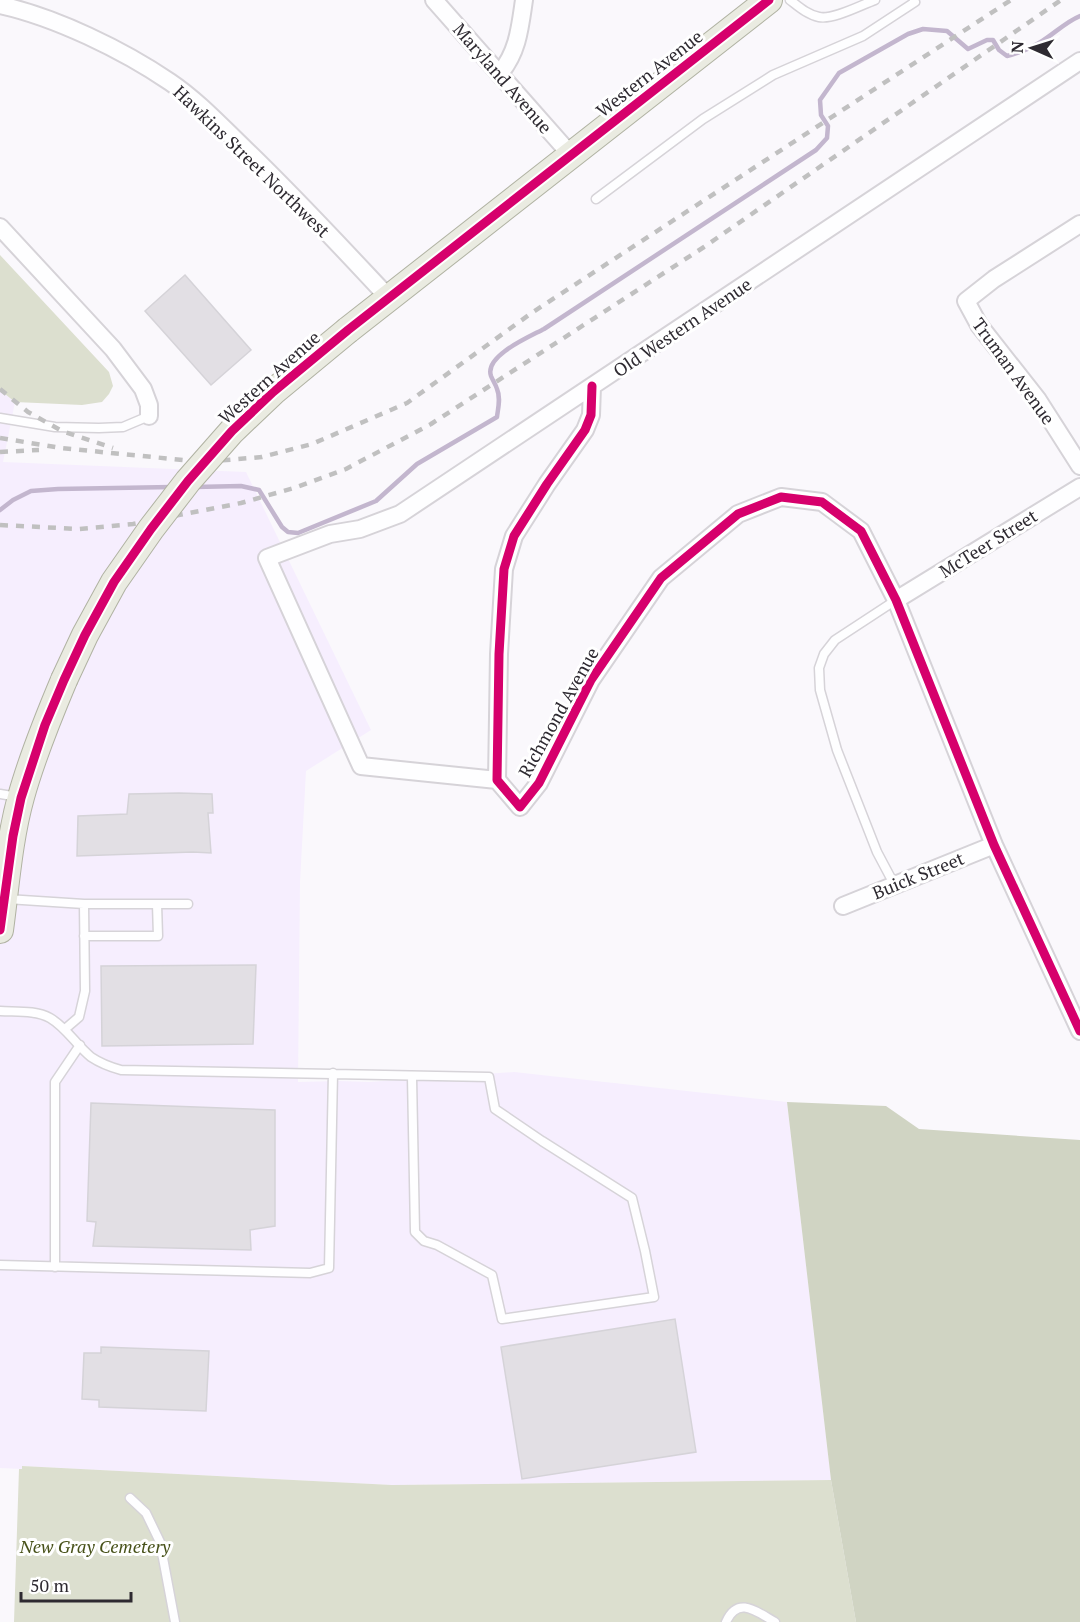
<svg xmlns="http://www.w3.org/2000/svg" width="1080" height="1622" viewBox="0 0 1080 1622" font-family="'PT Serif',serif">
<style>
.built{fill:#f6eefe}
.green{fill:#dcdfcf}
.forest{fill:#d0d4c3}
.lines{fill:none;stroke-linecap:round;stroke-linejoin:round}
.stream{stroke:#c3b6ce;stroke-width:4.5}
.building{fill:#e2dfe4;stroke:#d5d3d8;stroke-width:1.5}
.lane-casing{stroke:#d6d3d8;stroke-width:11}
.street-casing{stroke:#d6d3d8;stroke-width:20}
.primary-casing{stroke:#b0b2a2;stroke-width:28}
.lane{stroke:#fefeff;stroke-width:8}
.street{stroke:#fefeff;stroke-width:16}
.primary{stroke:#eaebe1;stroke-width:26}
.rail{stroke:#c0c0c0;stroke-width:4.5;stroke-dasharray:8 8;stroke-linecap:butt}
.primary-bridge-casing{stroke:#b0b2a2;stroke-width:28;stroke-linecap:butt}
.primary-bridge{stroke:#eaebe1;stroke-width:26}
.cycleway-casing{stroke:#fff;stroke-width:13}
.cycleway{stroke:#d6006c;stroke-width:9}
.labels{text-anchor:middle;dominant-baseline:central;stroke-width:6;stroke-linejoin:round;paint-order:stroke}
.street-label{font-size:18px;fill:#2e2a31;stroke:#fff}
.park-label{font-size:18px;font-style:italic;fill:#475119;stroke:#fff}
</style>
<rect width="100%" height="100%" fill="#faf8fc"/>
<path class="built" d="M0,390L15,402L3,462L246,472L371,730L306,771L300,882L298,1082L339,1081L369,1082L514,1072L787,1102L831,1480L392,1485L22,1466V1469L0,1468Z"/>
<path class="green" d="M0,255L109,372L113,386L109,394L102,402L82,405L15,402L0,390Z
M22,1466L392,1485L831,1480L856,1622H14L19,1469H22Z"/>
<path class="forest" d="M787,1102L886,1106L919,1129L1080,1140V1622H856L831,1480Z"/>
<g class="lines">
<path class="stream" d="M195,487L241,486L259,490L282,527L288,532L298,533L376,501L417,464L497,417C498,408 501,398 497,389C496,385 493,381 491,376C484,356 529,337 544,329L816,150L827,138L828,126L821,115L820,100L839,73L908,34L923,29L947,31L968,49L987,40H993L999,50L1007,56C1018,53 1029,49 1039,43C1053,35 1065,22 1080,16
M0,510L13,500L31,491L58,489L172,487"/>
</g>
<path class="building" d="M185,275L251,350L211,385L145,311Z
M179,793L212,794L213,813H208L211,853L193,852L77,856L78,816L127,814L129,794Z
M256,965L253,1044L102,1046L101,966Z
M91,1103L275,1110V1226L250,1230L251,1250L93,1246L96,1222L87,1221Z
M675,1319L696,1452L522,1479L501,1347Z
M101,1347L209,1351L206,1411L99,1407V1400L82,1399L84,1353H101Z"/>
<g class="lines">
<defs>
<path id="lane" d="M790,0C799,7 808,15 819,17C833,20 861,5 875,0
M596,199L703,119L773,75L863,36L915,2L914,0
M0,418L55,427L99,428L123,427L149,416
M0,794L18,797
M894,884L877,852L837,750L820,690L819,668L824,654L835,640L896,600
M7,899L84,904
M84,936H158L157,904
M0,1011C16,1012 36,1010 50,1018C67,1028 76,1045 91,1057C100,1063 110,1067 121,1070L489,1077L495,1109L542,1141L632,1198L645,1251L654,1297L502,1319L492,1275L437,1245L424,1241L415,1232L412,1077
M65,1029L79,1017L85,991L84,904H188
M0,1265L310,1273L329,1268L333,1073
M55,1267V1082L80,1045
M130,1498L146,1513L160,1542L175,1622
M726,1622C738,1595 757,1612 775,1622"/>
<path id="street" d="M434,0L571,155
M0,5C55,17 123,50 170,82C198,101 221,126 245,149C295,197 341,247 388,297
M500,73C518,52 520,27 524,0
M1080,224L994,279L966,301L979,325L1038,400L1080,466
M0,227L113,349L143,389L149,405V416
M592,386L591,415L585,430L547,484L514,536L504,569L499,654L497,780L520,807L539,783L591,680L661,578L738,514L781,497L822,502L861,531L896,600L994,845L1080,1031
M896,600L1080,487
M497,780L361,766L267,558L330,534L360,529L400,514L1080,61
M843,906L994,845"/>
<path id="primary" d="M348,330L769,0
M0,930C6,886 9,840 21,797C32,757 48,718 64,680"/>
</defs>
<use href="#lane" class="lane-casing"/>
<use href="#street" class="street-casing"/>
<use href="#primary" class="primary-casing"/>
<use href="#lane" class="lane"/>
<use href="#street" class="street"/>
<use href="#primary" class="primary"/>
<path class="rail" d="M0,389L28,412L62,431L113,448
M0,438L61,448L203,462L262,457L312,444L407,403L533,312L1011,0
M0,452L39,450
M0,525L79,529L133,524L241,503L294,488L346,469L431,424L704,247L1061,0"/>
<defs>
<path id="primary-bridge" d="M64,680L85,635L114,582L151,529L188,481L232,431L273,392L348,330"/>
</defs>
<use href="#primary-bridge" class="primary-bridge-casing"/>
<use href="#primary-bridge" class="primary-bridge"/>
<defs>
<path id="cycleway" d="M592,386L591,415L585,430L547,484L514,536L504,569L499,654L497,780L520,807L539,783L591,680L661,578L738,514L781,497L822,502L861,531L896,600L994,845L1080,1031
M0,930L13,836L21,798L45,725L64,680L85,635L114,582L151,529L188,481L232,431L273,392L348,330L769,0"/>
</defs>
<use href="#cycleway" class="cycleway-casing"/>
<use href="#cycleway" class="cycleway"/>
</g>
<g class="labels">
<g class="street-label">
<text transform="translate(649 73) rotate(-38)">Western Avenue</text>
<text transform="translate(503 78) rotate(49)">Maryland Avenue</text>
<text transform="translate(252 161) rotate(44)">Hawkins Street Northwest</text>
<text transform="translate(682 327) rotate(-34)">Old Western Avenue</text>
<text transform="translate(1014 371) rotate(54)">Truman Avenue</text>
<text transform="translate(269 377) rotate(-42)">Western Avenue</text>
<text transform="translate(988 543) rotate(-32)">McTeer Street</text>
<text transform="translate(558 712) rotate(-61)">Richmond Avenue</text>
<text transform="translate(918 875) rotate(-22)">Buick Street</text>
</g>
<g class="park-label">
<text x="95" y="1546">New Gray Cemetery</text>
</g>
</g>
<g transform="translate(1032 48) rotate(273)" stroke="#ffffff" stroke-width="4.5" paint-order="stroke">
<path d="M0-4.5L10 22L0 15L-10 22Z" fill="#2e2a31"/>
<text y="-9" font-size="16" font-weight="bold" text-anchor="middle" fill="#2e2a31">N</text>
</g>
<path d="M21 1592v9h110v-9" fill="none" stroke="#2e2a31" stroke-width="3"/>
<text x="30" y="1592" font-size="18" fill="#2e2a31" stroke="#ffffff" stroke-width="4.5" paint-order="stroke">50 m</text>
</svg>
